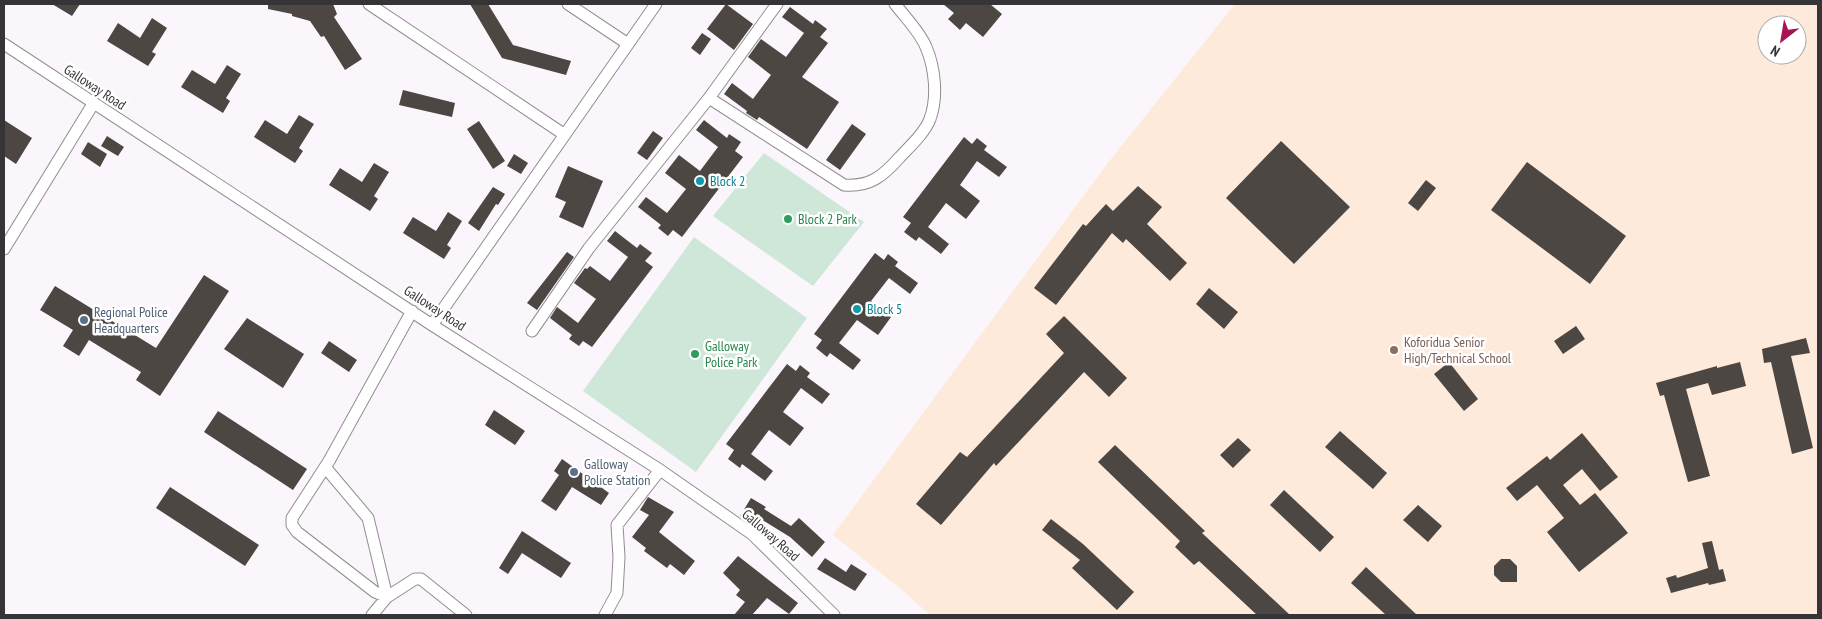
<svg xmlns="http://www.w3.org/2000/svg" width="1822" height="619" viewBox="0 0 1822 619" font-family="'PT Sans Narrow',sans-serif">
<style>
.education{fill:#fdeada;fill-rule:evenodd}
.green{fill:#cfe7d9}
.building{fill:#4c4743}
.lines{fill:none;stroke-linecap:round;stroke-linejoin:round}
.minor-casing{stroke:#928d92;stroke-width:13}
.minor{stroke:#fff;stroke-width:11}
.culture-dot{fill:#0f9aa8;stroke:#fff;stroke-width:2}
.leisure-dot{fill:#2e9e5b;stroke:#fff;stroke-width:2}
.service-dot{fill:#5c6f8a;stroke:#fff;stroke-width:2}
.education-dot{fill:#8d6e63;stroke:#fff;stroke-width:2}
.labels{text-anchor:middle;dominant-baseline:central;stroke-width:5;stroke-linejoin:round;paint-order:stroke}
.street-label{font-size:14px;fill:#363436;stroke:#fff}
.culture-label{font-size:14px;fill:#0d838f;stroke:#fff;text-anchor:start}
.leisure-label{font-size:14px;fill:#27864d;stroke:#fff;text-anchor:start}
.service-label{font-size:14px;fill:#4e5e75;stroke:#fff;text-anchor:start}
.education-label{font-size:14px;fill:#785e54;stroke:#fff;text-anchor:start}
</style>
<rect width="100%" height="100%" fill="#fbf6fb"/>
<path class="education" d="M1235,4H1818V615H930L902,590L833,535L1107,164ZM1767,25H1797V55H1767Z"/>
<path class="green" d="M764,153L864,222L813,286L713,216Z
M694,237L807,318L696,472L583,391Z"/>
<path class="building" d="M52,4H80L72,16Z
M268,4H333L337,14L334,17L362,59L345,70L324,36L321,37L310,21L292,16V14L268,9Z
M470,4H488L513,45L571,61L566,75L502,58Z
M726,4L753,24L734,50L707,29Z
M943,4H990L1002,14L983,37L966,23L960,30L948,19L954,13Z
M790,7L813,24L815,20L827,29L820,37L828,43L802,77L839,102L807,149L759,117L757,120L746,113L747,111L724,94L732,83L753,99L771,75L748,57L761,39L786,57L804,33L782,17Z
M152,18L167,28L152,52L156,54L148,66L107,41L118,23L140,38Z
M702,33L711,39L700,55L691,48Z
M227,65L241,74L226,98L230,101L223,113L181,87L192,70L215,84Z
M403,90L455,103L452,117L399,105Z
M299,115L314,124L299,148L303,151L295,163L254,137L265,120L287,134Z
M4,120L32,138L16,164L4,156Z
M704,120L727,138L729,134L741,142L735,151L743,157L682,237L673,230L668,236L658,228L661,225L638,207L646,197L667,213L686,189L665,173L679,155L700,171L718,147L696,130Z
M479,121L505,161L493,169L467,129Z
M852,124L866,134L840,170L826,160Z
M653,131L663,138L647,160L637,153Z
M107,136L124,147L118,156L101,146Z
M964,137L972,144L977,138L987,146L984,150L1007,167L999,177L977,161L960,185L980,201L966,219L946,203L928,227L949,244L941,254L919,237L916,241L904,232L911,223L903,217Z
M1281,141L1350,207L1294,264L1226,198Z
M88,142L107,154L100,167L81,154Z
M514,154L528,163L521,174L507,166Z
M1527,162L1626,236L1590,284L1491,210Z
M374,163L389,172L374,196L378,199L370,211L329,185L340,168L362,182Z
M568,166L603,181L583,228L559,217L566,202L555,197Z
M1426,180L1436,188L1418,211L1408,203Z
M1138,186L1162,207L1147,224L1187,263L1170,281L1126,239L1123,243L1112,233L1056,305L1034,288L1083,224L1086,226L1106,204L1113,211Z
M493,187L505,194L498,205L496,204L479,231L468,223Z
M448,212L462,221L447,245L451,248L444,259L403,233L413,217L436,231Z
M615,231L637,248L640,244L652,253L645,261L653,267L592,347L583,341L579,346L569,339L572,335L550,318L557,307L578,323L596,299L574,283L585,268L587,269L590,266L610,281L628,257L607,241Z
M567,252L574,257L537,310L527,303Z
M875,253L884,260L888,254L898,262L895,266L918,283L910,294L889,278L871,301L891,317L878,335L857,320L839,343L861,360L853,370L830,353L827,357L816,348L822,340L814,334Z
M204,275L229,291L160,396L136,380L141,372L89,340L79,356L63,346L73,330L40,310L55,286L156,348Z
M1209,288L1238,312L1224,329L1196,304Z
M1064,316L1127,378L1109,397L1084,372L996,466L994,463L941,525L916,504L960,452L967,457L1064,353L1046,334Z
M247,318L304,354L283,388L224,349Z
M1576,326L1585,339L1563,354L1554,341Z
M1806,338L1810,353L1791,356L1813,448L1792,454L1771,362L1764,363L1762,349Z
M329,341L357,360L349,372L321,353Z
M1449,362L1478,399L1464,411L1434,374Z
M1740,362L1746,386L1712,395L1708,383L1686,389L1710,476L1688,482L1664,395L1660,396L1656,383L1717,366V368Z
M787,364L796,371L800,365L810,373L807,377L830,394L822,404L801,388L783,412L804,428L790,446L769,430L751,454L773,471L765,481L742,464L740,468L728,459L734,450L726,444Z
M494,410L525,431L515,445L485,425Z
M218,411L307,469L293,490L204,432Z
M1340,431L1387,473L1373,489L1325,447Z
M1582,433L1618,477L1600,491L1582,469L1563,485L1580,505L1595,493L1628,533L1579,572L1547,532L1564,518L1537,485L1517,501L1506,488L1547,456L1550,460Z
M1238,438L1251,450L1233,468L1220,455Z
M1115,445L1205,531L1202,533L1290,615H1257L1199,561L1194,565L1175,547L1180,541L1098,462Z
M562,459L609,493L601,505L572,487L556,511L541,501L559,475L554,471Z
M170,487L259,545L245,566L156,508Z
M1284,490L1334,537L1320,552L1270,505Z
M648,497L674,512L659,532L695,561L684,575L670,564L667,568L644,551L646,548L632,537L649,515L640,510Z
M751,498L766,507L764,509L791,526L799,518L825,542L812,557L790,537L759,518L754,526L740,516Z
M1418,505L1442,526L1428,542L1403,520Z
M1051,519L1083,544L1134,592L1117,610L1072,568L1080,560L1042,530Z
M522,531L571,563L561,578L522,553L508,574L499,568Z
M1712,541L1719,570L1723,569L1726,581L1709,585L1708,583L1671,593L1666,578L1676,575L1677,578L1708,568L1702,543Z
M738,556L798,603L789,614L767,598L752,615H734L745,602L736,595L740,590L723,573Z
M825,558L846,572L851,564L867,574L855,591L817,569Z
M1501,559H1510L1517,566V582H1501L1494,575V566Z
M1366,567L1417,615H1386L1351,583Z"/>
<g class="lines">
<defs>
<path id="minor" d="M369,4L565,135
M568,4L628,44
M4,44L432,325L660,470L752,534L834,615
M709,98L844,185C870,187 883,176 899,158C910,146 924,134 930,119C938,97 935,68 926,47C920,32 905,17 895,4
M4,249L93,104
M412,311L329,461L292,518V525L297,532L375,592L387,597L415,579H421L466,615
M432,325L656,4
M532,331L589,248L709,98L777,4
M325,467L368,518L387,597L372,615
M605,615L617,593L619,557L617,525L660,470"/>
</defs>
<use href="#minor" class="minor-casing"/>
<use href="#minor" class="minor"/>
</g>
<g class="culture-dot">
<circle cx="700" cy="181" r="5"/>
<circle cx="857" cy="309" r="5"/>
</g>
<g class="leisure-dot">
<circle cx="788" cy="219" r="5"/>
<circle cx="695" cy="354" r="5"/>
</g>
<g class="service-dot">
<circle cx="84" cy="320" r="5"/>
<circle cx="574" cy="472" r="5"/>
</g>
<circle class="education-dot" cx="1394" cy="350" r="5"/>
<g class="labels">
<g class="street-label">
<text transform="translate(95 87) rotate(33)">Galloway Road</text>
<text transform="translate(435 308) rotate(33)">Galloway Road</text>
<text transform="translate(771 535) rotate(41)">Galloway Road</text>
</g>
<g class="culture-label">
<text x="710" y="181">Block 2</text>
<text x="867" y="309">Block 5</text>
</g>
<g class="leisure-label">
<text x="798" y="219">Block 2 Park</text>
<text x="705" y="346">Galloway<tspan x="705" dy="16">Police Park</tspan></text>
</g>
<g class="service-label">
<text x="94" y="312">Regional Police<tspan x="94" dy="16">Headquarters</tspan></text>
<text x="584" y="464">Galloway<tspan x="584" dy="16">Police Station</tspan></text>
</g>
<g class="education-label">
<text x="1404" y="342">Koforidua Senior<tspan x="1404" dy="16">High/Technical School</tspan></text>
</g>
</g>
<rect width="1822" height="619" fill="none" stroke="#363436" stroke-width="10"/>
<g transform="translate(1782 40) rotate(211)"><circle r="24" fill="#ffffff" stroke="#afaeaf"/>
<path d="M0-4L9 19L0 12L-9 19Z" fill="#a61453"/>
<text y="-8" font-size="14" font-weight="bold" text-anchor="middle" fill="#363436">N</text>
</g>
</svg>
